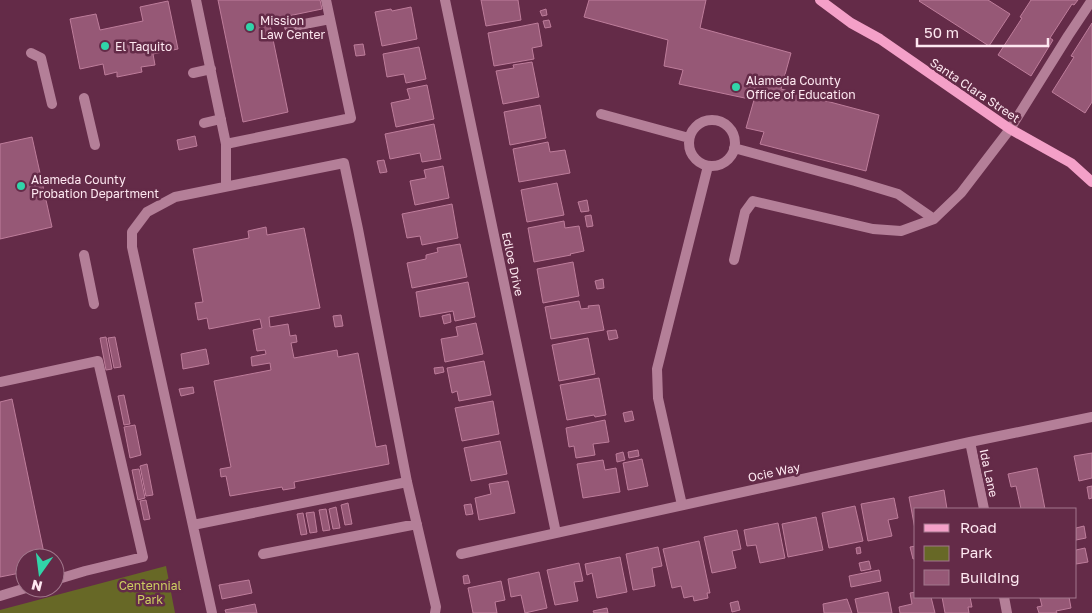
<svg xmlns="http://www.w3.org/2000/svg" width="1092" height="613" viewBox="0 0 1092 613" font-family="'Golos Text',sans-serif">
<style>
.green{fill:#676826}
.building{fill:#965876;stroke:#be7d9b}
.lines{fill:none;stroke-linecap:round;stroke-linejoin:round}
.service{stroke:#b47f98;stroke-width:10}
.minor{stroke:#b47f98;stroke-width:10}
.secondary{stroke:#f4a0c8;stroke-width:10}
.poi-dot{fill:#31d4a9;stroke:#642b48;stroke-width:2}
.labels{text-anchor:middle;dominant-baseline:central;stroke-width:5;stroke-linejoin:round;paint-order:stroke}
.poi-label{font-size:12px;fill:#fee8f1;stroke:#642b48;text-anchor:start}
.street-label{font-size:12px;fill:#fee8f1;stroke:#642b48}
.park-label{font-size:12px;fill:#ccce61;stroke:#642b48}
</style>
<rect width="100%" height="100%" fill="#642b48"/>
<path class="green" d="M166,566L175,613H0V610Z"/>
<path class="building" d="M218,0H320L322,9L269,20L288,112L243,122Z
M481,0H518L521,20L486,26Z
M589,0H706L700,28L791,53L781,89L879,115L866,171L760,144L764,132L746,128L754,100L679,84L683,70L664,66L668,40L584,17Z
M920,0H988L1010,14L989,46L919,1Z
M1031,0H1078L1074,5L1072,4L1050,38L1053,40L1031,76L998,55L1022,18L1020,17Z
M168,1L178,49L153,54L155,65L141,67L142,72L117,77V72L105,75L103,64L80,69L70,19L96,14L100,30L143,21L140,7Z
M411,7L417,39L382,46L375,12L391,9L392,11Z
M546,9L547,15L542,16L540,11Z
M549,20L551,27L545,28L543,21Z
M538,23L542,46L532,48L534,59L494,66L488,33Z
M1092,23V102L1085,113L1052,92L1074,57L1071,56Z
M363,44L365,55L356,56L354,45Z
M419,47L426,79L406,83L404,74L387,77L383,54Z
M532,62L539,97L503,104L496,71L514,68L513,65Z
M427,85L434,119L396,127L391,103L410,99L407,89Z
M540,105L546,138L510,145L504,112Z
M434,124L441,159L422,162L420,153L390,159L385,134Z
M195,136L197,146L179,150L177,140Z
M32,137L52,227L0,239V144Z
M548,142L550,152L565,150L570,173L519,182L513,149Z
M384,160L387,172L380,173L377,161Z
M443,166L449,198L415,205L410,181L426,178L424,170Z
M557,183L564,215L527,222L521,190Z
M587,200L589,211L581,212L578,202Z
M452,204L458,238L422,245L420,236L407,238L402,214Z
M591,215L593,226L587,227L585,216Z
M564,221L565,228L579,226L584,251L570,254L571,255L534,262L528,228Z
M266,227L267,235L304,228L320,308L269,317L270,327L288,324L290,336L296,335L297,342L291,343L294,358L337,350L338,357L358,353L376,447L386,445L389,464L294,482L295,488L283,490L282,487L230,496L226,476L221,477L220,469L231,467L214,381L271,370L270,363L252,366L251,357L266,354L265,350L257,351L253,330L262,328L260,319L209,329L207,318L198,320L195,303L203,302L193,249L249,238L248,231Z
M460,244L467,277L412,288L407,263L426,259V255L438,252L437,248Z
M573,262L579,296L543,303L537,269Z
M603,279L604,288L597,289L595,281Z
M468,282L475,317L455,321L453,311L420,317L416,292Z
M579,301L581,309L589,308L588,306L599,305L604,330L551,339L545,307Z
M450,314L451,322L444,324L442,316Z
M341,315L343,326L335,327L333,316Z
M476,323L483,354L445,362L441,339L458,336L456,327Z
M616,330L618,338L609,340L607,331Z
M106,337L112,369L106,370L100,338Z
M115,337L121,367L114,368L108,338Z
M588,338L595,374L559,381L552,345Z
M206,349L209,364L183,369L181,354Z
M484,361L491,395L459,401L457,391L452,393L447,368Z
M443,367L444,372L435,374L434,368Z
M599,378L606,415L595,417L594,415L567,420L560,385Z
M193,387L194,393L181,396L179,389Z
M124,395L130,424L124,425L118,396Z
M12,399L45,558H25V572L0,577V402Z
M493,401L499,434L462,441L455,408Z
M632,411L634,420L625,422L623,413Z
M605,420L609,442L593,444L595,455L576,458L574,446L569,447L566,428Z
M135,425L141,455L130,458L124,427Z
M500,441L507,474L471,481L464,448Z
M638,450L639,456L629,458L628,452Z
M623,452L625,460L617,462L616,454Z
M1092,453V478L1079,481L1074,456Z
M642,459L648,486L628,490L623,463Z
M603,460L605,470L616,468L620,492L583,498L577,464Z
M147,464L153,495L146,496L140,466Z
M1037,468L1045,509H1021L1016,486L1011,487L1008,474Z
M139,469L145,498L138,500L132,470Z
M508,481L515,513L479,520L475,498L491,494L489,484Z
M1092,486V498L1089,499L1087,487Z
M944,490L947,509H916L915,529L909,497Z
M894,498L898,518L888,520L892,536L868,541L861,504Z
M146,500L150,519L144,520L140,501Z
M348,503L352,524L345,525L341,505Z
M471,504L473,514L466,515L464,505Z
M855,506L863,541L829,548L822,513Z
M336,507L340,528L333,529L329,509Z
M326,509L330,530L323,531L319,510Z
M314,512L317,532L310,533L306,513Z
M303,513L307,534L301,535L297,514Z
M816,517L823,550L788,557L782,524Z
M778,523L785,558L760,563L756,545L747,546L744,530Z
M1084,526L1086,538L1076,540V528Z
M737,530L741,549L732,551L736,568L712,573L704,537Z
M699,541L710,593H707L708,598L694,601L693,596L684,598L681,586L672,588L663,549Z
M916,546V558L913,559L910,547Z
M658,547L662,566L652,568L655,586L633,590L626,554Z
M860,547L861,553L857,554L856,548Z
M1085,548L1088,562L1076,564V550Z
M620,557L627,592L597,598L592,573L587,575L585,564Z
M869,561L871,569L861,571L859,563Z
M579,563L583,581L574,582L578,601L555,605L547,570Z
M879,570L881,581L851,587L849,576Z
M539,572L547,608L525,613L521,595L511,597L508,579Z
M468,575L470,583L464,584L463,576Z
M249,580L252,593L222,599L219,585Z
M501,581L505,600L495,602L497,613H473L468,588Z
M888,592L892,613H858L855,599Z
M916,592V597H931L935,613H900L899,607L912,604L910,593Z
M942,597H970L972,607H968L969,613H945Z
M1041,597H1069L1071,608L1056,611L1057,613H1039L1037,607L1042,606L1040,598Z
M847,599L852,613H824L823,604Z
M738,601L740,610L732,612L730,603Z
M255,604L257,613H226L225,610Z
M607,608L608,613H594L593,611Z"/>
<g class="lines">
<path class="service" d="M196,0L226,144L351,118L326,0
M289,27L330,19
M31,53L41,58L52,104
M193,73L211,69
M84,98L95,145
M601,114L689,138
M689 143a23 23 0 1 1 46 0a23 23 0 1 1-46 0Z
M204,123L221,119
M734,148L855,181L898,194L934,219
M226,186V144
M84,255L94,304
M734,260L745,212L753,201L873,229L901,231L934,219L961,193L1010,129
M0,382L98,361L143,557L85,571L55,580
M682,505L658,398L657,369L708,166
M193,525L407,482
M263,554L417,524
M0,596L26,588
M212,613L132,247V232L147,212L175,197L344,163L358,229L407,482L436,607L435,613"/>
<path class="minor" d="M445,0L556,533
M1010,129L1068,36L1092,0
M970,442L984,509
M461,554L970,442L1092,417
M1004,597L1007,613"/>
<path class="secondary" d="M820,0L851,23L880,39L1010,129L1071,163L1092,182"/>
</g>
<g class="poi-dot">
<circle cx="250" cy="27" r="5"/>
<circle cx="105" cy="46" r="5"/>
<circle cx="736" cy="87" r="5"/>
<circle cx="21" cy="186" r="5"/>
</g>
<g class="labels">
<g class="poi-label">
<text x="260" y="20">Mission<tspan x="260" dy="14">Law Center</tspan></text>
<text x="115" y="46">El Taquito</text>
<text x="746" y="80">Alameda County<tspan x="746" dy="14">Office of Education</tspan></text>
<text x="31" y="179">Alameda County<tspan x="31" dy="14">Probation Department</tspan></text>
</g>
<g class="street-label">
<text transform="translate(975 90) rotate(34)">Santa Clara Street</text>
<text transform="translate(513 264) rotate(78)">Edloe Drive</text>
<text transform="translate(774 472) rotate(-12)">Ocie Way</text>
<text transform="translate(989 473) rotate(78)">Ida Lane</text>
</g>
<g class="park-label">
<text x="150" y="585">Centennial<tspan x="150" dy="14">Park</tspan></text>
</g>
</g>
<rect x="914" y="508" width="162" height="90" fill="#642b48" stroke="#a2778c"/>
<rect x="924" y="524" width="25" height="8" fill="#f4a0c8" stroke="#a2778c"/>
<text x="960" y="533" font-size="15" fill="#fee8f1">Road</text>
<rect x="924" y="546" width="25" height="15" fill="#676826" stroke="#a2778c"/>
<text x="960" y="558" font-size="15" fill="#fee8f1">Park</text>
<rect x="924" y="570" width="25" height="15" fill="#965876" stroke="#a2778c"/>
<text x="960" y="583" font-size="15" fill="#fee8f1">Building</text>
<g transform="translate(40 573) rotate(194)"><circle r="24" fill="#642b48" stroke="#a2778c"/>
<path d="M0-4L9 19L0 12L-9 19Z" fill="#31d4a9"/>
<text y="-8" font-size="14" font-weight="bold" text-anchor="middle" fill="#fee8f1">N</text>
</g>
<path d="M917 38v8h131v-8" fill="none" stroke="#fee8f1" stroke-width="2.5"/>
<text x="924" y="38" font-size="15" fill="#fee8f1" stroke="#642b48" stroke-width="4" paint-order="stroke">50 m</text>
</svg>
